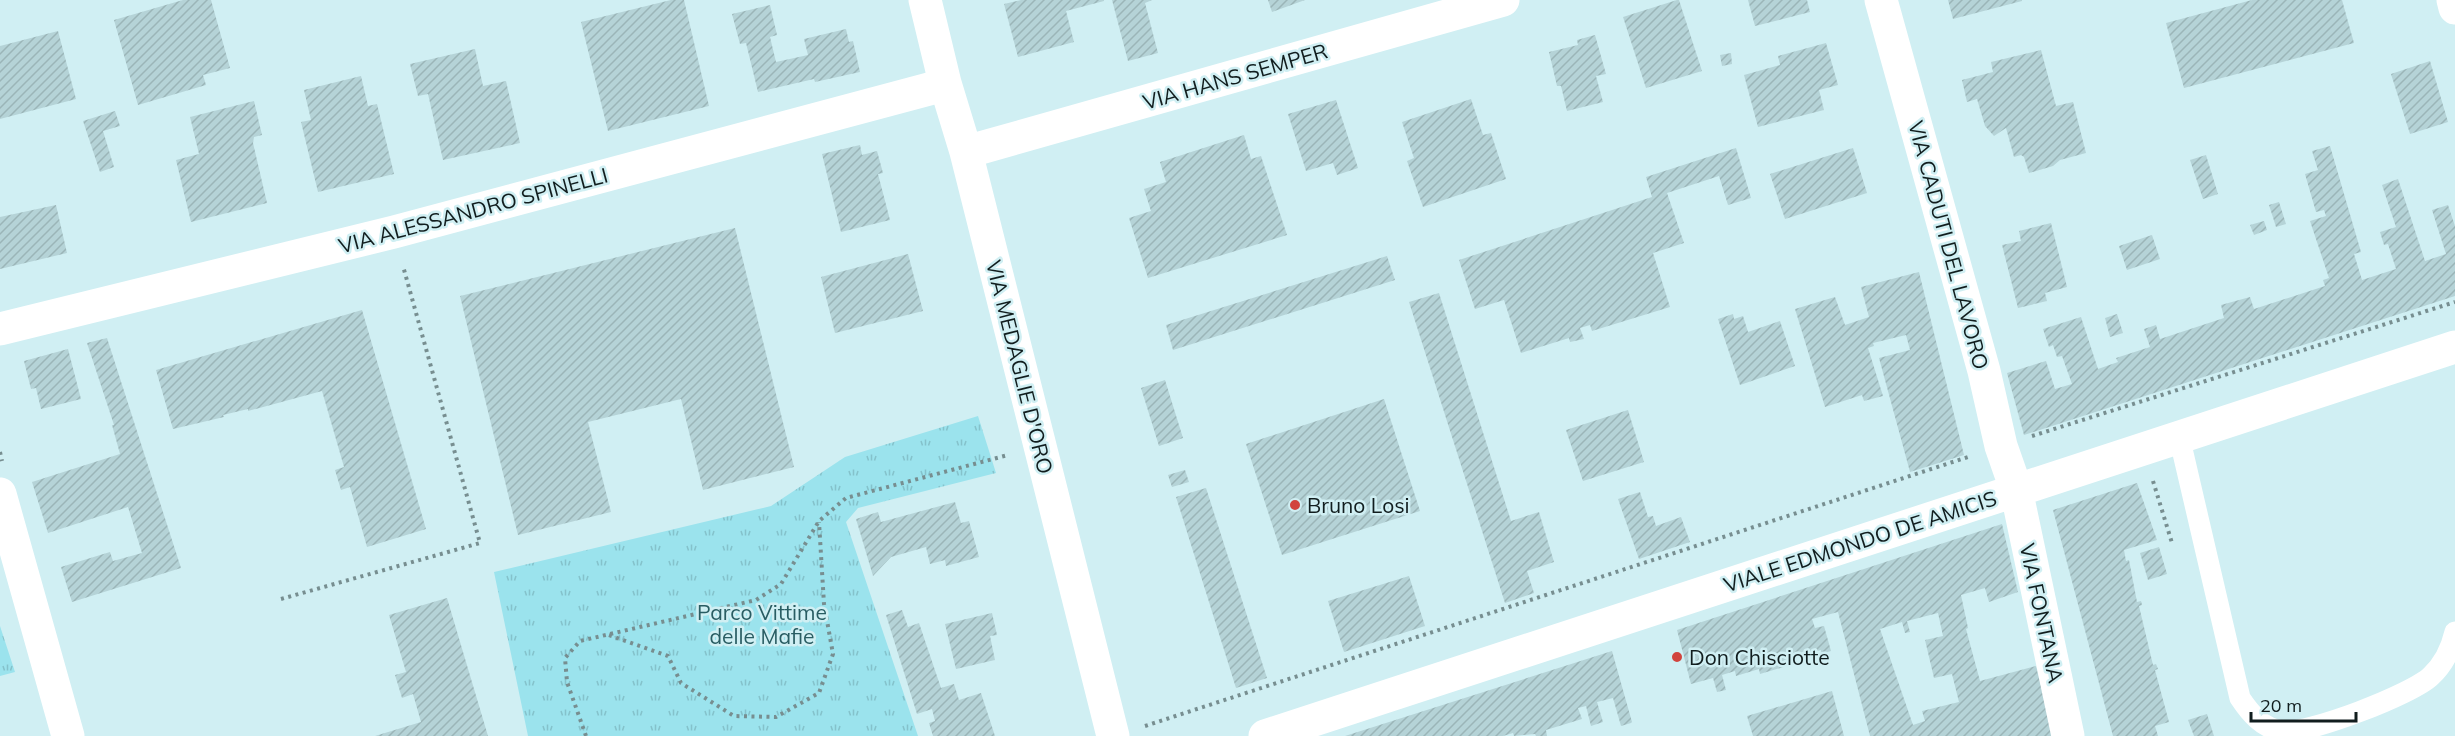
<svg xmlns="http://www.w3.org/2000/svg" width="2455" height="736" viewBox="0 0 2455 736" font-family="Mulish,sans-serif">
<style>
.park{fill:url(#park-tufts)}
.building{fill:url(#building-hatch);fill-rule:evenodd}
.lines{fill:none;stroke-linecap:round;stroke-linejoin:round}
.path{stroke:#778e90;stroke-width:4;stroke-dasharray:3 4.5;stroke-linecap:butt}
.service{stroke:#fff;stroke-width:21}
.minor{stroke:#fff;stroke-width:33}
.poi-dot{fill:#d1433d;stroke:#d0eff3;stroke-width:2}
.labels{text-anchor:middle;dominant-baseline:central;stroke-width:5;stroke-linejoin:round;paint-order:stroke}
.street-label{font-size:21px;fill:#111d1e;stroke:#d0eff3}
.poi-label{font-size:21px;fill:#111d1e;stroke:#d0eff3;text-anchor:start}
.park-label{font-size:21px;fill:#295d63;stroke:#d0eff3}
</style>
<defs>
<pattern id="park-tufts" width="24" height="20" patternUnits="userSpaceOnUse" patternTransform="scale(1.5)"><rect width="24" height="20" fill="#9be3ed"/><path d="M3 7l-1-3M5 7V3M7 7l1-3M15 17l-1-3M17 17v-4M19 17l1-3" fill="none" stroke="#84c2cb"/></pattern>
<pattern id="building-hatch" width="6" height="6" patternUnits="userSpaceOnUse" patternTransform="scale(1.5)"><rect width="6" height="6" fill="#b5d3d7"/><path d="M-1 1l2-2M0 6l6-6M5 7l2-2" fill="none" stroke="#9bb5b8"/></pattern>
</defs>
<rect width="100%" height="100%" fill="#d0eff3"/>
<path class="park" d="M978,416L996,473L858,508L846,522L918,736H528L494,572L771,506L845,457Z
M0,626L15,672L0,676Z"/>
<path class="building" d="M183,0H211L230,68L203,75L206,85L138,105L114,20Z
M671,0H684L709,106L608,131L581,22Z
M1021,0H1104V1L1066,11L1074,42L1018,57L1004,4Z
M1112,0H1152L1145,3L1158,53L1128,61Z
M1268,0H1305L1272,12Z
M1677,0H1679L1702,71L1646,88L1623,17Z
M1748,0H1807L1810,12L1755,26Z
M1948,0H2022V1L1953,19Z
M2252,0H2342L2354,43L2184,88L2166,23Z
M770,5L777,35L770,37L776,62L808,55L804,39L846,29L849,42L853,41L860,72L815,82L814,79L758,92L746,43L740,44L732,14Z
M58,31L76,99L0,119V46Z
M1595,35L1606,74L1596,76L1603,102L1567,111L1561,86H1557L1549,52L1578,45L1577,40Z
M1826,43L1838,85L1819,90L1824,110L1758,127L1744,75L1780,65L1778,56Z
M475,49L483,86L506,81L520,143L443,160L428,94L418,96L410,64Z
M2041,50L2056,106L2073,102L2086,153L2060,160L2053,166L2029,173L2024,157L2021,155L2014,157L2006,128L1994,136L1985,126L1977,99L1967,102L1962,80L1993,72L1991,62Z
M1731,53L1732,64L1722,66L1720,55Z
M2430,61L2448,122L2410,134L2391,74Z
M361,76L368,106L377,104L394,174L318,192L301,122L311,120L304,90Z
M1471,99L1483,135L1491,133L1506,179L1423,207L1407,161L1414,158L1402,122Z
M1336,100L1358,168L1337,175L1333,163L1306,171L1288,114Z
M254,101L262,135L254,137L253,143L267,203L191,222L176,160L199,154L190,117Z
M115,111L120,126L103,131L114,167L100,172L83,121Z
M1244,135L1251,159L1261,156L1287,235L1148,278L1129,218L1151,211L1144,189L1166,182L1160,162Z
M860,145L862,155L877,151L883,173L878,174L890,220L841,232L822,154Z
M2330,146L2361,252L2354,254L2362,280L2396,269L2388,244L2384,245L2380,232L2396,227L2382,185L2398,179L2425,261L2446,254L2432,210L2448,205L2455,226V296L2024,435L2007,373L2046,361L2055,389L2072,384L2062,356L2057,357L2053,345L2049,347L2043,329L2081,317L2098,369L2118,362L2116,358L2150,347L2144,329L2156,325L2160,339L2224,318L2221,305L2250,297L2254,309L2325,286L2323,280L2329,278L2310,221L2326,216L2324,210L2316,212L2305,174L2318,170L2312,151Z
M1736,148L1751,198L1728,205L1719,176L1667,193L1684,243L1653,253L1670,307L1592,331L1590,325L1580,328L1584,339L1570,342L1569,338L1521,353L1504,300L1475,309L1459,260L1652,197L1646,177Z
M1853,148L1867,193L1785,219L1770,174Z
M2206,155L2218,194L2203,199L2190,160Z
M2279,202L2286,224L2276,227L2269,205Z
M56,205L67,253L0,269V217Z
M2264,221L2267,230L2254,235L2250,225Z
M2051,223L2067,287L2045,293L2047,301L2018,308L2002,245L2021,241L2019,231Z
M735,228L794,467L703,490L681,399L588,422L611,512L518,535L460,296Z
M2152,235L2160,259L2127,270L2119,246Z
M908,254L923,311L835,333L821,277Z
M1387,256L1395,280L1173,350L1166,325Z
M1919,272L1964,455L1910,472L1879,358L1910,350L1906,335L1873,343L1874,346L1868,348L1883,396L1864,401L1862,395L1825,407L1795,309L1835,297L1845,325L1869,317L1861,287Z
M1439,293L1511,521L1539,512L1554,562L1527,571L1534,593L1505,603L1409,302Z
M362,310L426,529L367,547L350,487L341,490L335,470L344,467L322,391L248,411V409L223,415L224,417L173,429L156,370Z
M1733,314L1734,319L1743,316L1748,332L1780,321L1795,366L1740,385L1718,319Z
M2117,314L2123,333L2110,337L2105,318Z
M107,338L181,568L72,602L61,567L110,552L113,561L142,553L128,507L48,533L32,482L120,454L112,425H114L87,343Z
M68,349L81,399L41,409L36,388L31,389L24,361Z
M1165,380L1183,438L1159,446L1141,388Z
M1384,399L1420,511L1282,555L1246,444Z
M1628,410L1644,462L1583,481L1566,430Z
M1185,470L1189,482L1172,487L1168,475Z
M2137,483L2157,540L2124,550L2126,561L2129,560L2137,602L2141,601L2142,605L2139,606L2153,665L2156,664L2158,669L2155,670L2169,722L2155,726L2158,736H2113L2053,510Z
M1206,488L1267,678L1236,688L1176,497Z
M1640,492L1648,517L1653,516L1656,526L1681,517L1690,542L1639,559L1618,499Z
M955,502L961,523L969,521L979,557L946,566L945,560L930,564L926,547L891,557L873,576L856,519L878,512L881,522Z
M2002,524L2018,592L1989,602L1985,588L1961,595L1968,628L1966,629L1980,681L2036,666L2054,736H1870L1838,612L1812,619L1815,628L1824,626L1831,651L1821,654V650L1795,657L1797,663L1760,674L1759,669L1736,676L1735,671L1722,675L1726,690L1717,692L1713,678L1691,684L1677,630ZM1938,613L1943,636L1925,640L1934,678L1952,674L1959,702L1922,711L1925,721L1913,725L1880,629L1902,622L1905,633L1910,632L1907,621Z
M2159,547L2167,574L2148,580L2140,553Z
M1409,576L1425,626L1344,652L1328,601Z
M447,598L488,736H375L421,722L413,694L402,698L395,675L406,672L389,615Z
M902,610L908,627L919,623L941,688L954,684L959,700L981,693L995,736H933L929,723L935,721L932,709L917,714L886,615Z
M992,613L997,635L990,636L995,660L956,669L945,624Z
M1612,651L1632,722L1631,723L1621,726L1613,698L1597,702L1603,722L1591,726L1586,706L1578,708L1582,719L1546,730L1547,736H1536L1535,734L1514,736L1513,733L1503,736H1345Z
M1832,691L1844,736H1753L1747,716Z
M2207,714L2214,736H2194L2188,720Z"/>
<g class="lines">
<path class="path" d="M2032,436L2455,302
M0,452L2,461
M2153,481L2172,543
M281,599L480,543L403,266
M609,635L668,656L681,683L734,716L776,717L819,693L833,654L824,604L819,522
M1145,726L1968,457
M586,736L567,682L565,658L580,641L756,600L781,584L819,521L846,498L1008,455"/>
<path class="service" d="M2179,436L2240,698C2250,713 2262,728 2282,731C2307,735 2413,694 2431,676C2444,664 2451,649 2455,632"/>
<path class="minor" d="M925,0L945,83L966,152L1113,736
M1881,0L1984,371L2001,446L2016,489L2068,736
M2453,0L2455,8
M966,152L1503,0
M0,329L394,232L929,89L945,83
M0,494L68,736
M1265,736L2455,347"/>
</g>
<g class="poi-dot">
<circle cx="1295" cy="505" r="6"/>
<circle cx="1677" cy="657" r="6"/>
</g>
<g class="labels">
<g class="street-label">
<text transform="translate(1235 76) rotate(-16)">VIA HANS SEMPER</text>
<text transform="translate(473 210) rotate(-15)">VIA ALESSANDRO SPINELLI</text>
<text transform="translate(1949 245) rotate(75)">VIA CADUTI DEL LAVORO</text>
<text transform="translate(1020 367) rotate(76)">VIA MEDAGLIE D'ORO</text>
<text transform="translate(1860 541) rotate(-18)">VIALE EDMONDO DE AMICIS</text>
<text transform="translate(2042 613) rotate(78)">VIA FONTANA</text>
</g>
<g class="poi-label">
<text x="1307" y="505">Bruno Losi</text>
<text x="1689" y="657">Don Chisciotte</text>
</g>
<g class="park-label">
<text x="762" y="612">Parco Vittime<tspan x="762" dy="24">delle Mafie</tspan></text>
</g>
</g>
<path d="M2251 712v9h105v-9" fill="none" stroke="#111d1e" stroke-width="3"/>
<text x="2260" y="712" font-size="18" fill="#111d1e" stroke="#d0eff3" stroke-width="4.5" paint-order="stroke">20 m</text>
</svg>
